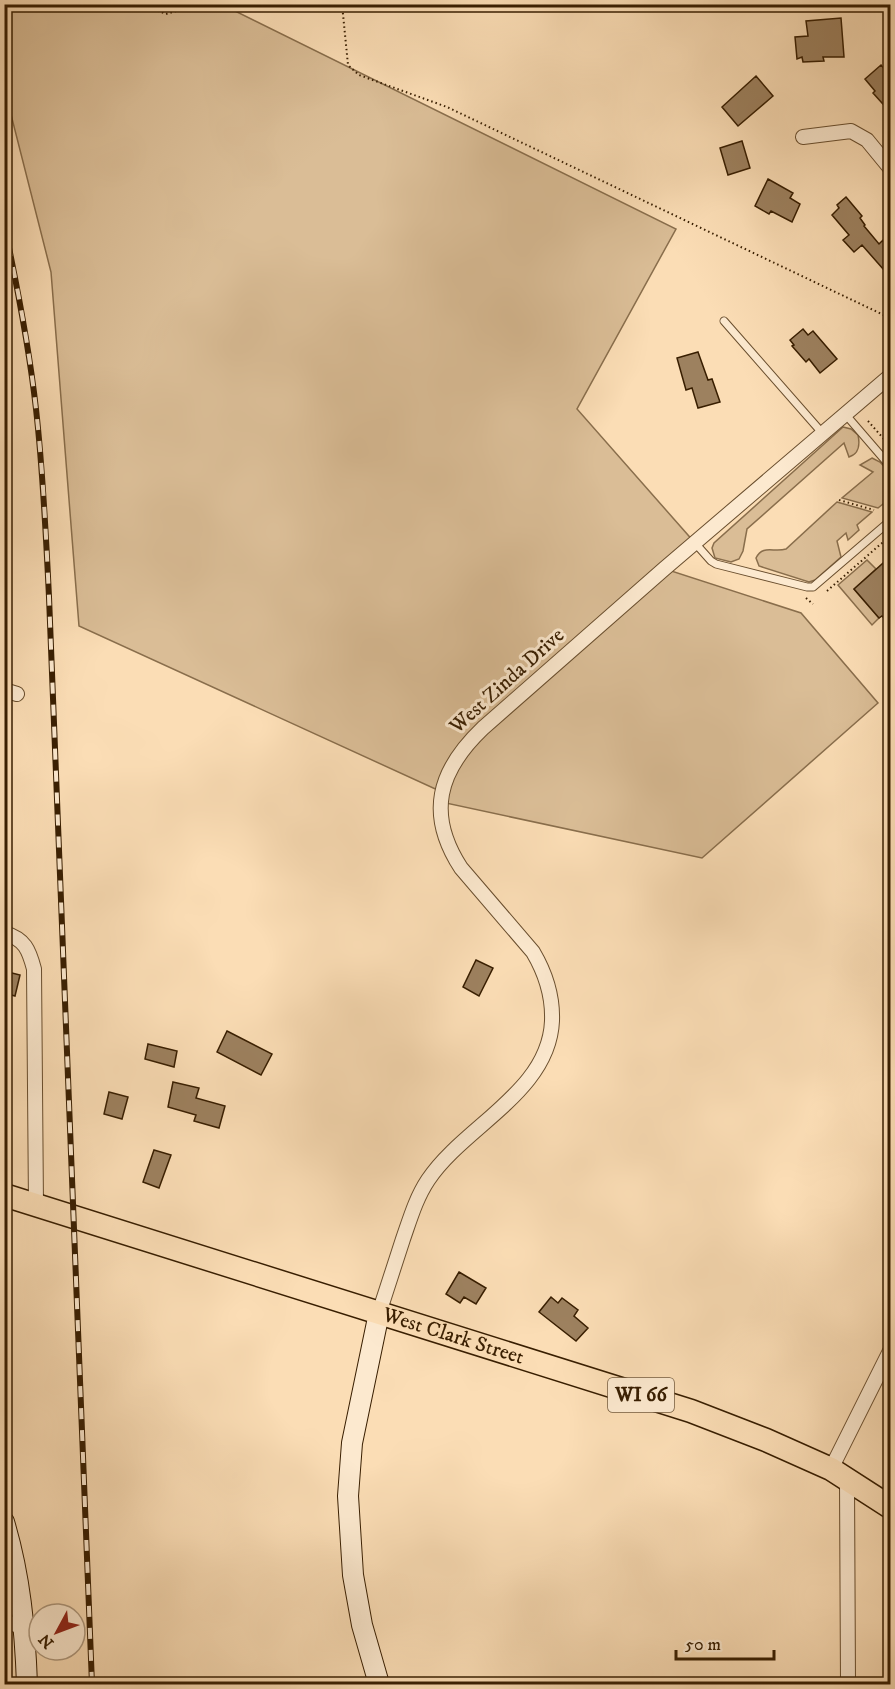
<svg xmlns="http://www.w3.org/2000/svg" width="895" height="1689" viewBox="0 0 895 1689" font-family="'IM FELL DW Pica',serif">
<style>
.green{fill:#dabd96;stroke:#896e4c;stroke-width:1.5}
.building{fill:#9d815f;stroke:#381e01;stroke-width:1.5}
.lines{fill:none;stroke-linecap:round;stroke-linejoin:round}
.lane-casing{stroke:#694e2e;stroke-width:9}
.street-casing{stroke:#694e2e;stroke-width:16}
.secondary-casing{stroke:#381e01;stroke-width:22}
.primary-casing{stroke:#381e01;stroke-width:25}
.path{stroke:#381e01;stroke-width:2;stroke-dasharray:1.5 3;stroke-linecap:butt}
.lane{stroke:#fce9cf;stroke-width:7}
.street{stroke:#fce9cf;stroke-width:14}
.secondary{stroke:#fce9cf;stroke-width:20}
.primary{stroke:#fbddb5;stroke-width:22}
.rail-casing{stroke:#381e01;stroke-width:6}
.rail{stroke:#fce9cf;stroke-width:4;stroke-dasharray:11;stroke-linecap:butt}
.labels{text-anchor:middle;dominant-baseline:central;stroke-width:6;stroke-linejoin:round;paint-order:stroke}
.shield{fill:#fce9cf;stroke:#735b3f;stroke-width:1.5}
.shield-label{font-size:20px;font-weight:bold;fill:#381e01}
.street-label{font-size:21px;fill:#381e01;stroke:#fce9cf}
</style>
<rect width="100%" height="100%" fill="#fbddb5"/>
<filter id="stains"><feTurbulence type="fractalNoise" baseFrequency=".00333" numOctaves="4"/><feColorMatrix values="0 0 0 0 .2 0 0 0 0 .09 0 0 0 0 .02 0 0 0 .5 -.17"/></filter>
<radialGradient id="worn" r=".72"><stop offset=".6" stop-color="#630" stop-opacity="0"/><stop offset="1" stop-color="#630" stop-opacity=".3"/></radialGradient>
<path class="green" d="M5,5H223L676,229L577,409L695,543L665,569L801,613L878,703L702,858L441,802L442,792L79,626L51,272L5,91Z
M843,427L851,429L858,435C860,444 859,454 849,457L844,443L747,529L743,551L739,559L731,562L715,558L712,548L714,543Z
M872,458L880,462L890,473V513L883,504L878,508L842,498L873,472L860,465Z
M837,502L872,512L857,525L859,530L848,540L846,533L837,541L841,557L815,580L809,582L759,566L756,558C763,544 774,553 786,549Z
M867,560L876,569L854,589L879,618L872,625L838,585Z"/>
<path class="building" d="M841,18L844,57H823L824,61L803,62L802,57L797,59L795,37L808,36L806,21Z
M881,65L891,77V113L873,93L875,91L865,79Z
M756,76L773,96L738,126L722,107Z
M742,141L750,168L728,175L720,148Z
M768,179L793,193L790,198L800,204L792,222L771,211L769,214L755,206Z
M846,197L862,216L860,218L865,225L864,226L879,244L883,240L891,249V278L862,245L854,252L843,240L849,235L832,215L839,208L837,205Z
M803,329L808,335L813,331L837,359L820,373L809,359L806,362L792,346L794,345L790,340Z
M698,352L708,380L712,379L720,402L698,408L692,388L686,390L677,358Z
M891,556V625L882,616L879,618L854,589Z
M476,960L493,968L479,996L463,987Z
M4,971L20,975L15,996L4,993Z
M227,1031L272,1054L261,1075L217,1052Z
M148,1044L177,1051L174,1067L145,1059Z
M173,1082L199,1088L196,1098L225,1106L219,1128L194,1121L196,1115L168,1107Z
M109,1092L128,1097L122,1119L104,1114Z
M154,1150L171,1155L159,1188L143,1182Z
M459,1272L486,1288L476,1304L464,1297L460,1303L446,1294Z
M551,1297L558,1303L562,1298L578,1310L574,1316L588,1328L576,1341L539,1312Z"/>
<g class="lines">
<defs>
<path id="lane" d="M724,321L824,435
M846,415L890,466
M695,543L711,561L716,564L807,587H813L890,521"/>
<path id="street" d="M803,137L851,131L867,140L890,168
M4,690L17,694
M4,933C25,939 29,950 34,969L36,1205
M379,1313C387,1288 395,1264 403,1239C410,1219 416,1198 428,1180C464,1126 549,1092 552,1021C553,995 546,974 533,952L461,868C426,814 438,771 483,728L664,569L890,376
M831,1469L890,1351
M847,1481L848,1684
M4,1621L24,1628"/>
<path id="secondary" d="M379,1313L352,1443L348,1496L353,1575L362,1625L379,1684
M4,1522C20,1575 25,1629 27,1684"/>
<g id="primary">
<path id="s1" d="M4,1195L691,1411L766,1440L831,1469L890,1507"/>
</g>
</defs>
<use href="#lane" class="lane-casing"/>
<use href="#street" class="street-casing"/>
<use href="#secondary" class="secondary-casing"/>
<use href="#primary" class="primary-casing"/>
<path class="path" d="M141,4L166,14L201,4
M342,4L348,65L359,75L447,107L890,318
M868,421L890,446
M839,500L874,510
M827,591L890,536
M806,598L813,604"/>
<use href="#lane" class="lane"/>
<use href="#street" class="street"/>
<use href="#secondary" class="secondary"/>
<use href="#primary" class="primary"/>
<defs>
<path id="rail" d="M4,224C17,285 29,346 36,409C43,471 46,534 49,597L92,1684"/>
</defs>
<use href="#rail" class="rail-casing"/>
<use href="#rail" class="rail"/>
</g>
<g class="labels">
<rect class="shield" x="608" y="1378" width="66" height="34" rx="4.5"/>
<g class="shield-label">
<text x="641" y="1395">WI 66</text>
</g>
<g class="street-label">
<text transform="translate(507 681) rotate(-42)">West Zinda Drive</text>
<text stroke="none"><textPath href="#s1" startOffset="471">West Clark Street</textPath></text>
</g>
</g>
<rect width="895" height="1689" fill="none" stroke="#fbddb5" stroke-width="24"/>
<rect x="6" y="6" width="883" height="1677" fill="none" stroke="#381e01" stroke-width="3"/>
<rect x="12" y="12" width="871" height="1665" fill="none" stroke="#381e01" stroke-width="1.5"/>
<g transform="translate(57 1632) rotate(229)"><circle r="28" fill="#fce9cf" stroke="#ae987d" stroke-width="1.5"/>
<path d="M0-4.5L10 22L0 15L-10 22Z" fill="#8f2418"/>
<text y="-9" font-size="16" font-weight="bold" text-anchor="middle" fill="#381e01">N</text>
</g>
<path d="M676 1650v9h98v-9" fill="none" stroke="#381e01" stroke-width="3"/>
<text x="685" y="1650" font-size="18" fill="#381e01" stroke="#fce9cf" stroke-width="4.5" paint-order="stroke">50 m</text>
<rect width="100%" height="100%" filter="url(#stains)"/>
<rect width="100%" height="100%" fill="url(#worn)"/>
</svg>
